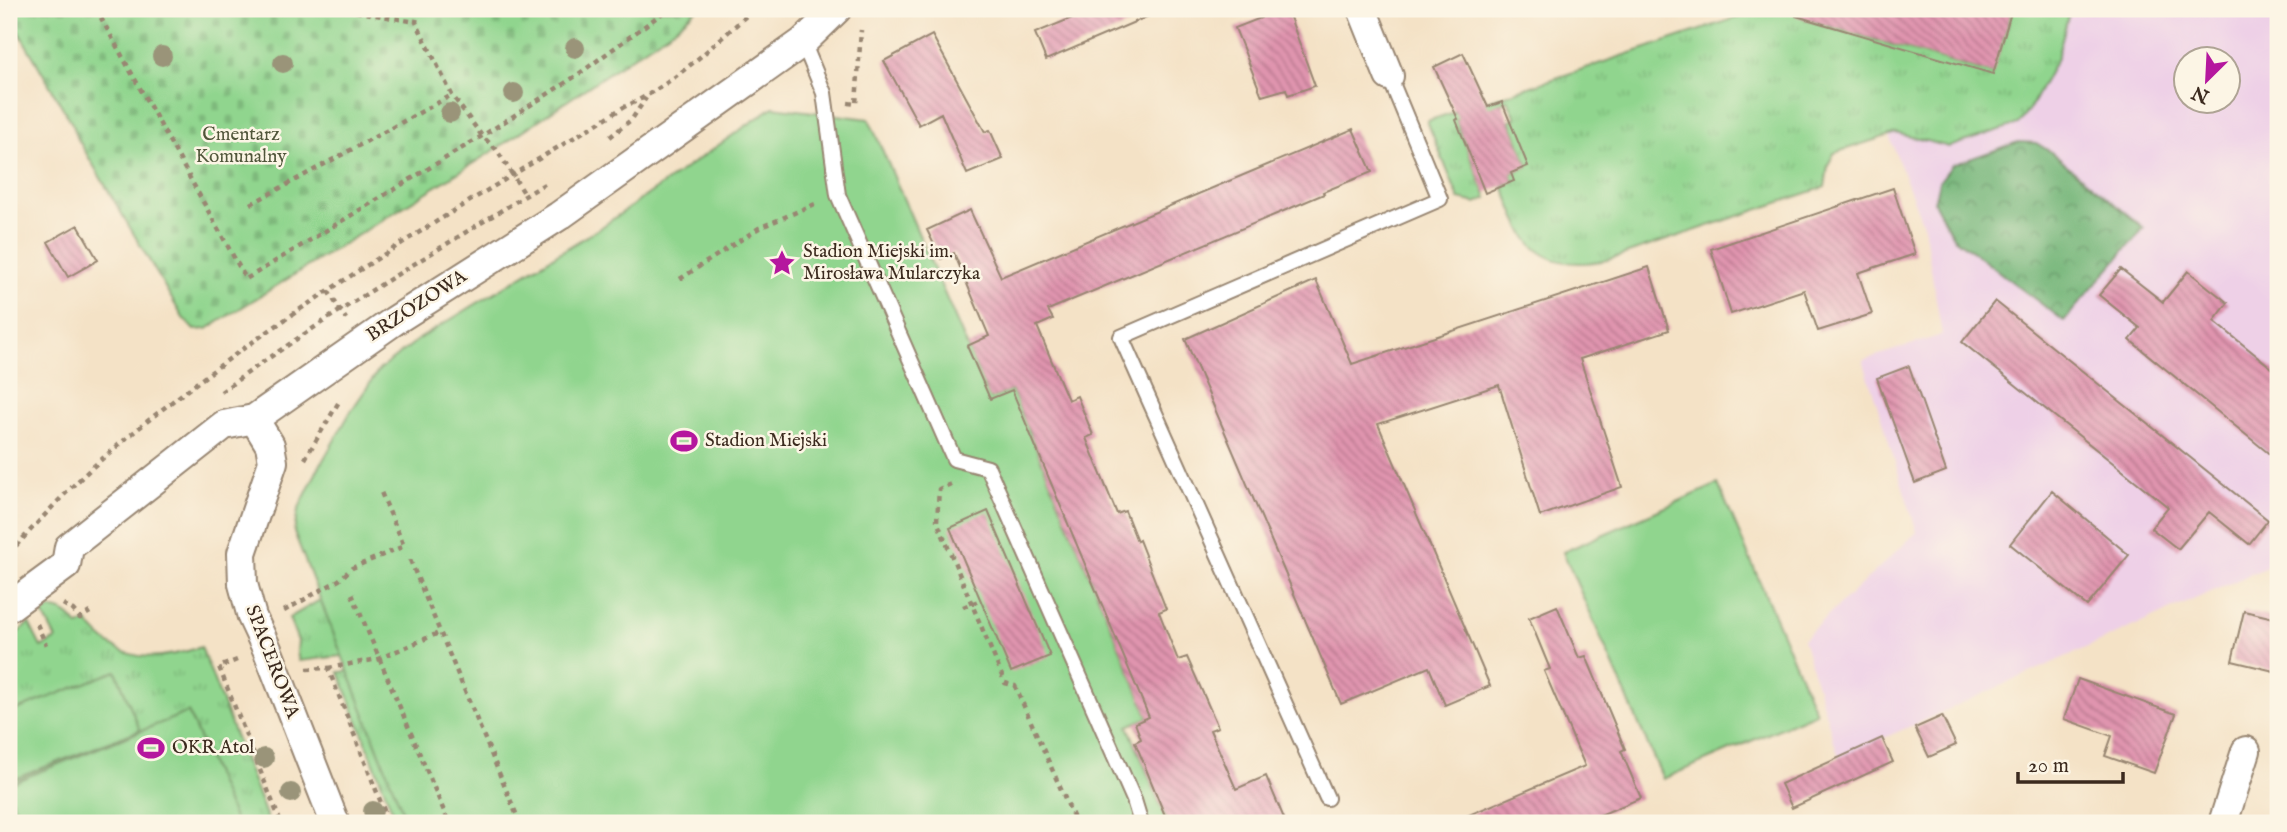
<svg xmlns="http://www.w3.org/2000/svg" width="2287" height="832" viewBox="0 0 2287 832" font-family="'IM FELL English',serif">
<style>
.built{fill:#eed0e7;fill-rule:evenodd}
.grass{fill:url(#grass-tufts);stroke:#668056;stroke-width:2}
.forest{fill:url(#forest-crowns);stroke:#58704c;stroke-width:2}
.cemetery{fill:url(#cemetery-stones);stroke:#668056;stroke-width:2}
.pitch{fill:#90d58e;stroke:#668056;stroke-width:2}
.building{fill:url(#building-back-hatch)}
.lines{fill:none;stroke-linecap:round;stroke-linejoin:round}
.service-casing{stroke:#988672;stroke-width:18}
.minor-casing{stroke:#988672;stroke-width:32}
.path{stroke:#988672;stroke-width:4.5;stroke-dasharray:5 5;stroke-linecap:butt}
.service{stroke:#fff;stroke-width:14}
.minor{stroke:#fff;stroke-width:28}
.tree{fill:#9a9479}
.labels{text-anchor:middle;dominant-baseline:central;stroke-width:5;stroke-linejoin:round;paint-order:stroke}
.park-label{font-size:19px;fill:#50553a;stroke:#fcf5e5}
.poi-label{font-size:19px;fill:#3b2a1e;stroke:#fcf5e5;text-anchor:start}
.street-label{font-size:19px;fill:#3b2a1e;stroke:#fcf5e5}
</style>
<defs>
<pattern id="grass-tufts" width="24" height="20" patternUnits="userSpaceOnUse" patternTransform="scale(1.75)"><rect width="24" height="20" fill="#90d58e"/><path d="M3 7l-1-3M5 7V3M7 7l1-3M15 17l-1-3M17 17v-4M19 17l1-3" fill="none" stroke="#7db77a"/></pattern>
<pattern id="forest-crowns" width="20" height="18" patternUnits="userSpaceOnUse" patternTransform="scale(1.75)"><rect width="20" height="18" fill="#74b679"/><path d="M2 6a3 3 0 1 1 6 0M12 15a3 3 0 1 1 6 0" fill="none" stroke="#609463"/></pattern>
<pattern id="cemetery-stones" width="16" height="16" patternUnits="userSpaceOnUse" patternTransform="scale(1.75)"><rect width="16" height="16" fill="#90d58e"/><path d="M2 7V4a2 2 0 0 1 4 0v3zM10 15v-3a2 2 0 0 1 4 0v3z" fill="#7db77a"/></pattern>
<pattern id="building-back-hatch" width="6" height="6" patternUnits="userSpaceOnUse" patternTransform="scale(1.75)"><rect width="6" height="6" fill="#e094af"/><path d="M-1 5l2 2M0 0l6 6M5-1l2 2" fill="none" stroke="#b7798e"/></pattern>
</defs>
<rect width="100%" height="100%" fill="#fcf5e5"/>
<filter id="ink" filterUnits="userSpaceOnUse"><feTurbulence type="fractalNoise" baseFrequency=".0143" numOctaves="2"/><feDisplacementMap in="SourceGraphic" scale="14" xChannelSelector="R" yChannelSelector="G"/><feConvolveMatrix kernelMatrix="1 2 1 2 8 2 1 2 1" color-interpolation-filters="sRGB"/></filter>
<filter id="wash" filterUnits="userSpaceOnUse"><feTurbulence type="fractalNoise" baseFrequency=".00686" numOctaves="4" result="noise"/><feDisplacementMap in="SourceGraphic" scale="28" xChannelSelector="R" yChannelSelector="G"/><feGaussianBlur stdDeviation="1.57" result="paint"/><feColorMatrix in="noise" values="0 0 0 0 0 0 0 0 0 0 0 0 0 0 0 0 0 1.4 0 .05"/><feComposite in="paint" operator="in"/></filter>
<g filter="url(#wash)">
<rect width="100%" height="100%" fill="#f4e2c6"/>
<path class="built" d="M1775,9H2278V562L1839,758L1803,639L1917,532L1863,360L1942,335L1924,227L1888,133ZM2186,60H2228V102H2186Z"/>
<path class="grass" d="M1763,9H1808L1805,19L1992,74L2012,9H2070L2057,58L2029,110L2018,124L1949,147L1896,133L1834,153L1828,165L1825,187L1607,260C1578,266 1544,265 1526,237C1516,222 1510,202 1503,186L1514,181L1511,173L1528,166L1510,120L1516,118L1508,100L1456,120L1487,198L1476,203L1459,199L1427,121Z
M339,589L360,654L299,661L297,653L298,641L289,618Z
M49,609C62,608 71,615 78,626L87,622C119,664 155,662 201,647L269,823H9V640L29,623L41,647L56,639L43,614Z
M348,671L438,823H397L339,672Z"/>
<path class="forest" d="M2018,142L2036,143L2051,152L2144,228L2064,321L1953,237L1934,202L1939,182L1952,165Z"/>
<path class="cemetery" d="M9,9H697L675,28L496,149L207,329L194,330L183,318L75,134L74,127L9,15Z"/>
<path class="pitch" d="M773,107L869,119L990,399L1012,390L1149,717L1128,726L1168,823H407L294,532L298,510L317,471L351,411L379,370L419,339L603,226Z
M1718,484L1816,713L1663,779L1563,552Z
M116,671L140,730L14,779L9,766V713Z
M188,712L236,823H22L9,794V784Z"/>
<g id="blocks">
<path class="building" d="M1094,9H1165L1046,60L1035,33Z
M1258,9H1287L1315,86L1288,95L1286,89L1262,96L1235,28L1261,18Z
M1797,9H2012L1993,74L1796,16Z
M932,35L985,132L990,130L1003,159L967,174L941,113L919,125L884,61Z
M1463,53L1488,107L1502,102L1528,166L1511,173L1514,181L1485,193L1456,120L1458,119L1434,67Z
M1353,129L1372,172L1323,192L1324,194L1048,310L1053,319L1037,326L1068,400L1077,396L1093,435L1086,438L1117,514L1125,511L1137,541L1139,540L1166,609L1159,612L1178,660L1187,657L1218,727L1210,730L1236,789L1266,776L1286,823H1168L1135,742L1141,739L1135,723L1149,717L1012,390L990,399L967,346L989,336L954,253L941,259L927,230L970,210L1001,277Z
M1893,188L1915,254L1858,273L1872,314L1818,331L1804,290L1731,314L1711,249Z
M78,225L98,260L68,277L48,242Z
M1649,267L1669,330L1580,359L1622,487L1540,516L1499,385L1378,424L1490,686L1445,705L1429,667L1341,704L1185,339L1316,280L1352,364Z
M2121,269L2163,302L2188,271L2228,303L2214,321L2278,373V461L2130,340L2140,328L2099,295Z
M1995,301L2268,520L2249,544L2209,512L2178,549L2151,528L2168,507L1962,342Z
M1909,366L1946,471L1915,483L1877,378Z
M2052,491L2129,555L2087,606L2010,544Z
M988,511L1050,656L1011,672L950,528Z
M1557,606L1579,658L1586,656L1625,749L1621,751L1641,798L1581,823H1450L1585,766L1544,671L1550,669L1529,618Z
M2244,611L2278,619V672L2232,661Z
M2078,679L2176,714L2154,773L2105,756L2112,736L2064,719Z
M1942,716L1956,745L1929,757L1915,728Z
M1882,738L1893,762L1792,808L1781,784Z"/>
</g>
</g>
<g filter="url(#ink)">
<use href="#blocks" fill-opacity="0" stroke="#988672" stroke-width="2"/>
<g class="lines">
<defs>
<path id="service" d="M803,42L824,93L838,195L954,459L988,468L1134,800L1141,823
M1327,798L1121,337L1440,199L1389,76"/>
<path id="minor" d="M1362,9L1389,76
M254,419L270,445L273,462L242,553L243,584L252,617L267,649L335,823
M9,607L66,565L69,547L224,425L254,419L394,321L559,216L803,42L837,9
M2223,823L2246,751"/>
</defs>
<use href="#service" class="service-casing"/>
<use href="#minor" class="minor-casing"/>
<path class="path" d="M96,9L246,279L482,136L576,76L668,9
M336,9L359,12
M360,9L359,12L416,22
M418,9L416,22L452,95L482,136L496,149L526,196
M848,103L856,104L861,30
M610,137L632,119L646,98
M251,204L452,95
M680,279L759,228L815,204
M328,291L346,319
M221,392C325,316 436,251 546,183
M305,459L340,400
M951,484L939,489L937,521L1005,683L1015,686L1076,823
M9,553C39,522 69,487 102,459C262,321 445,217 624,107C673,86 714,44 754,9
M410,560L520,823
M352,594L449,823
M63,604L73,610L80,618L90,612
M963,607L981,600
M284,611L339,580L352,568L404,546L380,490
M37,624L46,645
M237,660L219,667L281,823
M328,668L378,659L441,632
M307,669L328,668L389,823"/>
<use href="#service" class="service"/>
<use href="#minor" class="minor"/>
</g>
<g class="tree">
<circle cx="575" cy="48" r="10"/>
<circle cx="162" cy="56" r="10"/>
<circle cx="283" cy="63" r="10"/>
<circle cx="514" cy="93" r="10"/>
<circle cx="450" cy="113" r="10"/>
<circle cx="264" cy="758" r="10"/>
<circle cx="291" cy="793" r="10"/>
<circle cx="373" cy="811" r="10"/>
</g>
</g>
<defs>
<symbol id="sight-bare" viewBox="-9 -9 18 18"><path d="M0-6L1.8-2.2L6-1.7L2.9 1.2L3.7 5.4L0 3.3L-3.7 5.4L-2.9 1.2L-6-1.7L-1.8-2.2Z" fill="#b5179e" stroke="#fcf5e5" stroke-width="2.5" paint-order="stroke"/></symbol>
<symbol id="stadium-bare" viewBox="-9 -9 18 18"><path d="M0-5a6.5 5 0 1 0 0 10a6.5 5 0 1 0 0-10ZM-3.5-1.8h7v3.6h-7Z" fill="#b5179e" stroke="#fcf5e5" stroke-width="2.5" paint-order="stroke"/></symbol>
</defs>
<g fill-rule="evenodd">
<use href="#sight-bare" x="763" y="244" width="38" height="38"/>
<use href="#stadium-bare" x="665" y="422" width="38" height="38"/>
<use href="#stadium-bare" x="132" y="729" width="38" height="38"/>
</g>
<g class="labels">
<g class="park-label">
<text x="241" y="135">Cmentarz<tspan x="241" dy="22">Komunalny</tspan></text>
</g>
<g class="poi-label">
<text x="803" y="252">Stadion Miejski im.<tspan x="803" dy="22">Mirosława Mularczyka</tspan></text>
<text x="705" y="441">Stadion Miejski</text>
<text x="172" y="748">OKR Atol</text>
</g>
<g class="street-label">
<text transform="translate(417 306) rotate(-33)">BRZOZOWA</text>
<text transform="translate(272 662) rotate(69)">SPACEROWA</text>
</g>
</g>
<rect width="2287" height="832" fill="none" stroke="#fcf5e5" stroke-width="35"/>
<g transform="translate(2207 80) rotate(204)"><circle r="33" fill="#fcf5e5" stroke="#afa495" stroke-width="2"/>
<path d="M0-5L12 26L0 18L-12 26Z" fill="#b5179e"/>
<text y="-10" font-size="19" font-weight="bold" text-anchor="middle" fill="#3b2a1e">N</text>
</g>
<path d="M2018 772v10h105v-10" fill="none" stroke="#3b2a1e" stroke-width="3.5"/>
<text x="2028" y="772" font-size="21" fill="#3b2a1e" stroke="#fcf5e5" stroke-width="5" paint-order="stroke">20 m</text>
</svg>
